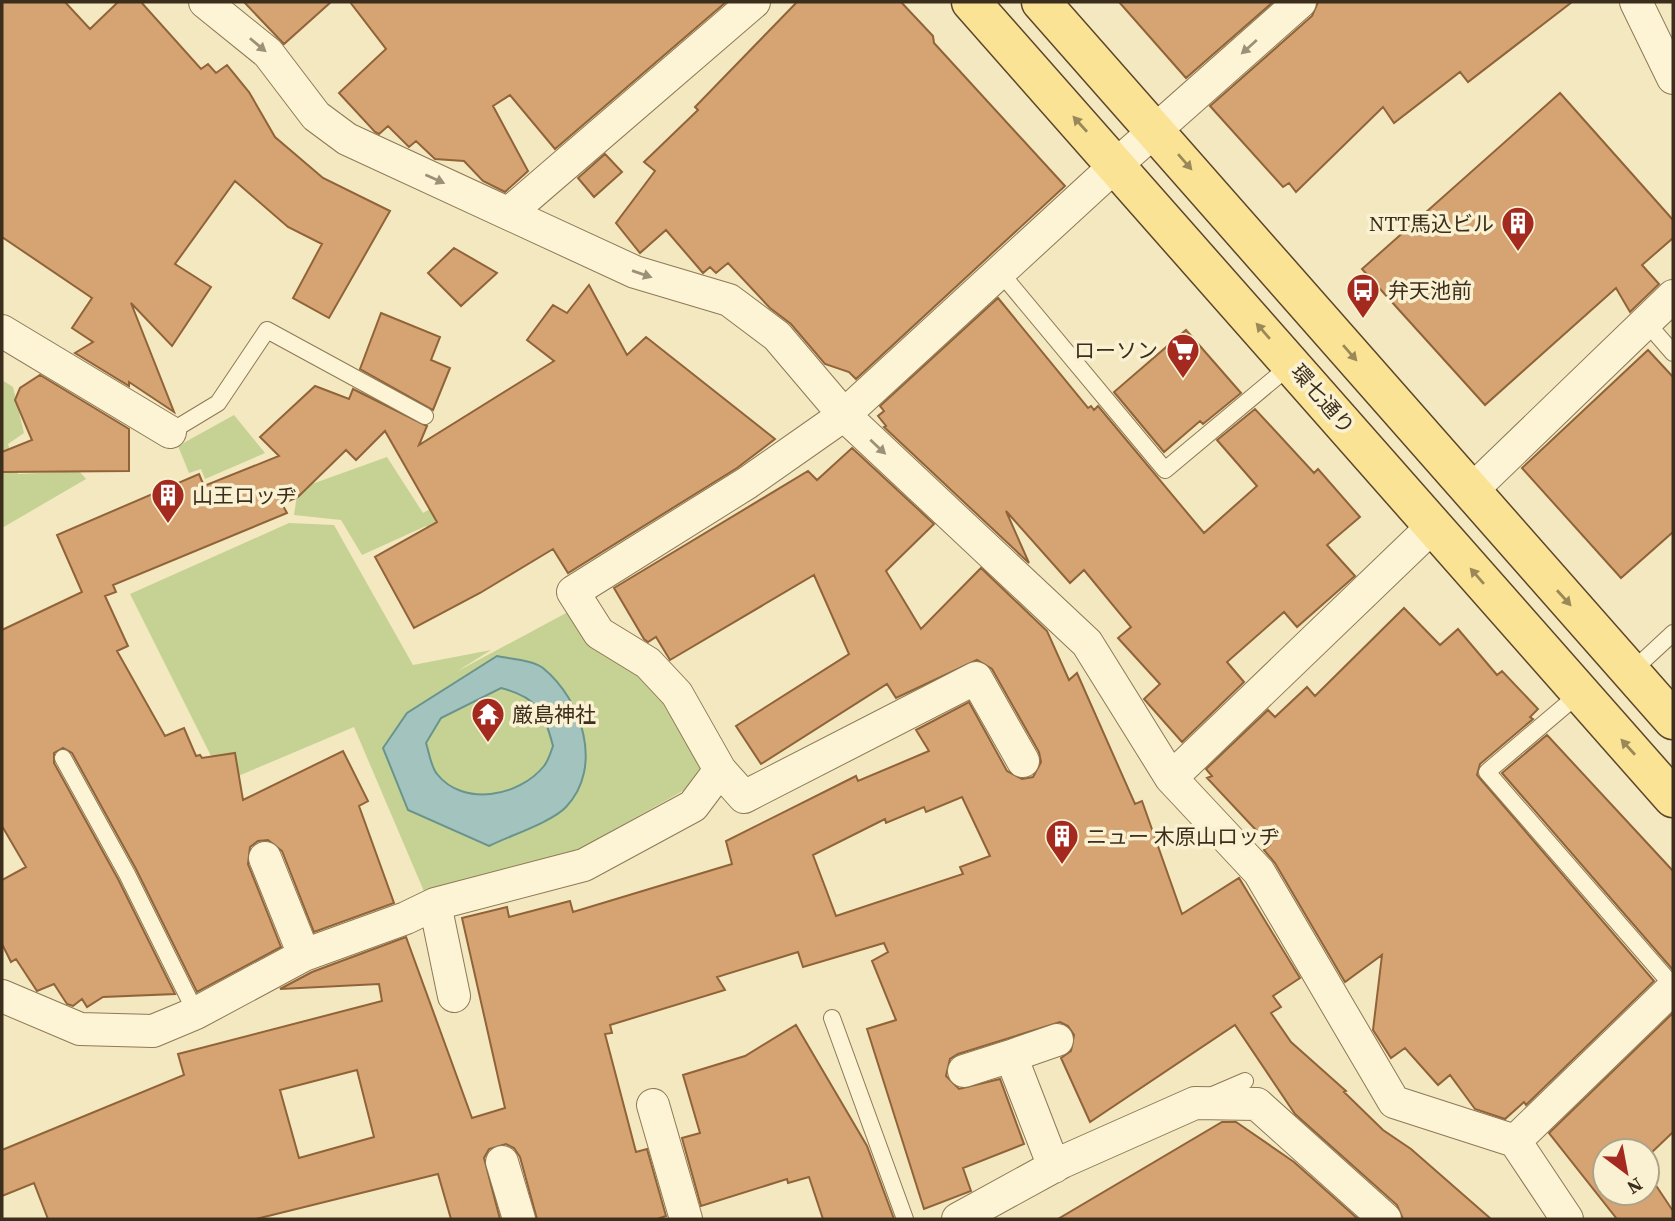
<svg xmlns="http://www.w3.org/2000/svg" width="1675" height="1221" viewBox="0 0 1675 1221" font-family="'Source Serif 4','Noto Sans JP',serif">
<style>
.green{fill:#c5d293}
.water{fill:#a3c4be;stroke:#69948d;stroke-width:2;fill-rule:evenodd}
.building{fill:#d5a472;stroke:#906339;stroke-width:2;fill-rule:evenodd}
.lines{fill:none;stroke-linecap:round;stroke-linejoin:round}
.lane-casing{stroke:#8e7956;stroke-width:18}
.street-casing{stroke:#8e7956;stroke-width:34}
.primary-casing{stroke:#5b452b;stroke-width:41}
.lane{stroke:#fcf4d5;stroke-width:16}
.street{stroke:#fcf4d5;stroke-width:32}
.primary{stroke:#fae394;stroke-width:38}
.oneway{fill:#9c9178}
.oneway2{fill:#9b8858}
.labels{text-anchor:middle;dominant-baseline:central;stroke-width:7;stroke-linejoin:round;paint-order:stroke}
.poi-label{font-size:21px;fill:#3c2e1c;stroke:#f9f1d1;text-anchor:start}
.street-label{font-size:21px;fill:#3c2e1c;stroke:#f9f1d1}
</style>
<rect width="100%" height="100%" fill="#f3e8c0"/>
<path class="green" d="M2,380L13,387L24,433L8,444L18,474L79,471L86,479L2,528Z
M234,415L265,453L205,479L201,469L189,473L178,446Z
M387,457L423,513L487,477L440,550L426,526L362,555L341,520L294,515L298,489Z
M289,523L334,525L413,665L491,650L456,672L568,612L661,690L720,770L578,850L426,896L354,727L224,782L130,594Z"/>
<path class="water" d="M497,656C510,659 533,660 543,668C582,700 604,767 566,807C552,822 509,836 489,846L408,810L383,748L407,713ZM501,688C537,697 544,711 553,746C551,752 548,761 544,766C519,797 463,807 437,774C431,767 429,752 426,743L441,718Z"/>
<path class="building" d="M2,2H65L90,29L118,2H141L201,69L208,64L216,73L227,65L249,92L275,137L323,178L390,211L329,318L293,298L322,244L288,227L235,181L175,264L211,287L172,346L131,303L174,412L129,382V386L75,353L93,342L72,328L92,298L2,237Z
M244,2H331L284,44Z
M350,2H726L555,149L510,95L493,106L528,171L505,192L483,181L464,161L435,159L416,141L409,147L388,126L379,134L375,132L339,93L386,49Z
M797,2H901L933,36L934,43L1065,186L856,379L849,372L825,364L791,324L770,308L728,263L716,273L710,267L703,273L666,230L640,253L616,223L655,171L644,162L698,110L695,107Z
M1119,2H1273L1186,78Z
M1318,2H1572L1468,82L1460,72L1394,123L1383,107L1296,192L1289,183L1283,187L1210,106L1312,16Z
M1560,93L1673,220V238L1642,265L1659,284L1630,312L1616,288L1485,405L1362,269Z
M605,154L622,172L594,197L578,178Z
M454,248L497,273L461,306L428,273Z
M589,285L627,355L646,337L775,439L737,468L568,573L553,549L480,593L414,628L375,557L437,522L385,431L356,460L346,450L298,497L282,504L287,513L113,585L116,592L105,596L128,646L117,651L165,736L184,728L196,756L200,755L202,758L235,753L243,800L343,751L368,801L359,806L394,903L314,932L282,851L268,840L258,841L250,847L248,864L281,947L197,992L136,869L72,753L63,748L54,753V763L118,879L175,994L103,997L87,1007L82,999L73,1006L67,1004L54,984L37,991L16,959L11,962L2,944V880L26,867L2,826V630L82,592L57,535L199,474L204,486L279,456L260,437L315,386L349,399L353,389L427,426L419,445L554,361L527,340L553,305L567,313Z
M998,298L1088,408L1091,406L1094,410L1098,406L1204,533L1257,486L1217,440L1255,409L1314,473L1318,469L1360,517L1327,545L1355,576L1297,627L1284,612L1227,662L1244,682L1182,742L1144,699L1160,684L1118,638L1131,627L1084,570L1070,583L1006,511L1029,563L884,427L886,426L878,416L884,411L880,406Z
M381,313L440,337L431,360L450,368L433,410L360,369Z
M1186,330L1241,393L1203,424L1200,421L1164,452L1114,392Z
M1648,350L1673,377V532L1621,578L1522,468Z
M40,375L129,429V471L2,472V452L32,440L15,400L20,388Z
M852,448L934,524L886,571L921,629L981,568L1047,631L1069,680L1077,673L1135,804L1142,801L1182,914L1239,878L1300,978L1273,996L1281,1007L1271,1013L1291,1042L1346,1091L1344,1092L1383,1130L1411,1149L1491,1219H1403L1397,1205L1295,1114L1235,1025L1090,1122L1061,1058L1071,1051L1074,1035L1068,1026L1060,1022L958,1054L950,1059L946,1076L959,1089L1000,1079L1024,1144L963,1168L971,1191L924,1209L867,1029L896,1020L872,961L888,952L884,943L803,967L798,952L717,977L725,990L610,1025L612,1033L605,1034L636,1152L647,1149L666,1216L657,1219H537L520,1157L514,1148L506,1144L489,1149L484,1158L500,1219H451L438,1174L256,1219H48L34,1183L2,1196V1150L184,1075L178,1054L382,1001L379,984L280,989L312,972L406,937L472,1118L505,1108L462,918L507,907L509,917L570,901L573,912L732,864L726,841L856,776L858,781L929,751L916,730L969,702L1007,771L1022,779L1033,777L1041,762L1039,752L992,669L977,660L896,698L887,684L761,764L736,726L849,654L814,575L670,660L656,637L648,642L644,639L614,588L808,471L817,480ZM962,797L990,856L960,867L963,874L836,916L813,855L885,819L886,823L924,807L926,812ZM357,1070L374,1137L299,1158L280,1090Z
M1404,608L1440,645L1458,629L1497,675L1502,671L1538,709L1530,717L1533,719L1480,764L1477,775L1654,981L1526,1105L1524,1102L1505,1119L1475,1109L1450,1075L1438,1085L1405,1048L1391,1058L1373,1030L1382,955L1345,982L1275,863L1264,850L1270,845L1207,778L1212,776L1206,769L1268,710L1275,717L1307,687L1315,696Z
M1547,735L1673,871V970L1502,773Z
M1673,1013V1132L1647,1157V1151H1605V1193H1647V1172L1673,1211V1219H1617L1549,1133Z
M796,1025L867,1146L894,1219H823L809,1177L788,1183L787,1179L701,1206L682,1138L700,1133L683,1075L745,1056Z
M1222,1122H1236L1294,1162L1358,1219H1058Z"/>
<g class="lines">
<defs>
<path id="lane" d="M1000,272L1165,470L1292,364
M1646,322L1673,353
M170,432L218,403L267,330L425,416
M1631,672L1673,633
M1580,693L1487,772L1673,986
M63,758L127,874L196,1013
M832,1018L905,1219
M1210,1096L1245,1081"/>
<path id="street" d="M205,2L268,53L316,116L347,139L635,272L729,300L777,336L844,415L1087,643L1171,778L1259,872L1394,1102L1515,1141L1567,1219
M1636,2L1673,78
M509,213L754,2
M2,331L170,432
M1470,492L1673,296
M1023,761L976,678L744,797L720,770L677,694L648,663L599,633L573,592L747,483L844,415L1116,165L1300,2
M1171,778L1433,526
M265,858L304,955
M435,904L454,996
M2,996L80,1029L153,1031L196,1013L304,955L406,918L435,904L584,865L693,806L720,770
M964,1071L1011,1056
M653,1105L686,1219
M1515,1141L1673,988
M502,1162L519,1219
M1054,1167L1011,1056L1057,1040
M958,1219L1062,1162L1195,1103L1257,1104L1385,1219"/>
<path id="primary" d="M971,2L1673,798
M1041,2L1673,720"/>
</defs>
<use href="#lane" class="lane-casing"/>
<use href="#street" class="street-casing"/>
<use href="#primary" class="primary-casing"/>
<use href="#lane" class="lane"/>
<use href="#street" class="street"/>
<use href="#primary" class="primary"/>
</g>
<defs><path id="oneway-solid" d="M-6-.8H1V-3.2L6.5 0L1 3.2V.8H-6Z" transform="scale(1.75)"/></defs>
<g class="oneway">
<use href="#oneway-solid" transform="translate(258 45) rotate(40)"/>
<use href="#oneway-solid" transform="translate(1249 47) rotate(138)"/>
<use href="#oneway-solid" transform="translate(435 179) rotate(24)"/>
<use href="#oneway-solid" transform="translate(642 274) rotate(19)"/>
<use href="#oneway-solid" transform="translate(878 447) rotate(43)"/>
</g>
<g class="oneway2">
<use href="#oneway-solid" transform="translate(1080 124) rotate(-132)"/>
<use href="#oneway-solid" transform="translate(1185 162) rotate(49)"/>
<use href="#oneway-solid" transform="translate(1263 331) rotate(-131)"/>
<use href="#oneway-solid" transform="translate(1350 353) rotate(49)"/>
<use href="#oneway-solid" transform="translate(1477 576) rotate(-131)"/>
<use href="#oneway-solid" transform="translate(1564 598) rotate(48)"/>
<use href="#oneway-solid" transform="translate(1628 747) rotate(-132)"/>
</g>
<defs>
<symbol id="building-pin" viewBox="-11 -11 22 30"><path d="M0 17L-7.5 6A9.5 9.5 0 1 1 7.5 6Z" fill="#a4291f" stroke="#f9f1d1"/><path d="M-4-6H4V6H1V3H-1V6H-4ZM-2.5-4.3h1.7v1.8h-1.7ZM.8-4.3h1.7v1.8H.8ZM-2.5-1h1.7V.8h-1.7ZM.8-1h1.7V.8H.8Z" fill="#fff"/></symbol>
<symbol id="bus-pin" viewBox="-11 -11 22 30"><path d="M0 17L-7.5 6A9.5 9.5 0 1 1 7.5 6Z" fill="#a4291f" stroke="#f9f1d1"/><path d="M-5-6H5V4H4V6H2V4H-2V6H-4V4H-5ZM-3.5-4V0h7V-4ZM-3.5 1.2v1.5H-2V1.2ZM2 1.2v1.5H3.5V1.2Z" fill="#fff"/></symbol>
<symbol id="supermarket-pin" viewBox="-11 -11 22 30"><path d="M0 17L-7.5 6A9.5 9.5 0 1 1 7.5 6Z" fill="#a4291f" stroke="#f9f1d1"/><path d="M-6-5.5h2.5l.6 2H6L4.5 2H-2.5L-4.4-4H-6ZM-1.5 3.2a1.3 1.3 0 1 0 .1 0ZM3 3.2a1.3 1.3 0 1 0 .1 0Z" fill="#fff"/></symbol>
<symbol id="temple-pin" viewBox="-11 -11 22 30"><path d="M0 17L-7.5 6A9.5 9.5 0 1 1 7.5 6Z" fill="#a4291f" stroke="#f9f1d1"/><path d="M0-6L5-2H3V0L6.5 2.5H4V6H1.5V3h-3V6H-4V2.5H-6.5L-3 0V-2H-5Z" fill="#fff"/></symbol>
</defs>
<g fill-rule="evenodd">
<use href="#building-pin" x="1499" y="204" width="38" height="52"/>
<use href="#bus-pin" x="1344" y="271" width="38" height="52"/>
<use href="#supermarket-pin" x="1164" y="331" width="38" height="52"/>
<use href="#building-pin" x="149" y="476" width="38" height="52"/>
<use href="#temple-pin" x="469" y="695" width="38" height="52"/>
<use href="#building-pin" x="1043" y="817" width="38" height="52"/>
</g>
<g class="labels">
<g class="poi-label">
<text x="1494" y="223" text-anchor="end">NTT馬込ビル</text>
<text x="1388" y="290">弁天池前</text>
<text x="1158" y="350" text-anchor="end">ローソン</text>
<text x="192" y="495">山王ロッヂ</text>
<text x="512" y="714">厳島神社</text>
<text x="1086" y="836">ニュー 木原山ロッヂ</text>
</g>
<g class="street-label">
<text transform="translate(1323 399) rotate(49)">環七通り</text>
</g>
</g>
<rect width="1675" height="1221" fill="none" stroke="#3c2e1c" stroke-width="7"/>
<g transform="translate(1626 1172) rotate(148)"><circle r="33" fill="#f9f1d1" stroke="#ada389" stroke-width="2"/>
<path d="M0-5L12 26L0 18L-12 26Z" fill="#a4291f"/>
<text y="-10" font-size="19" font-weight="bold" text-anchor="middle" fill="#3c2e1c">N</text>
</g>
</svg>
